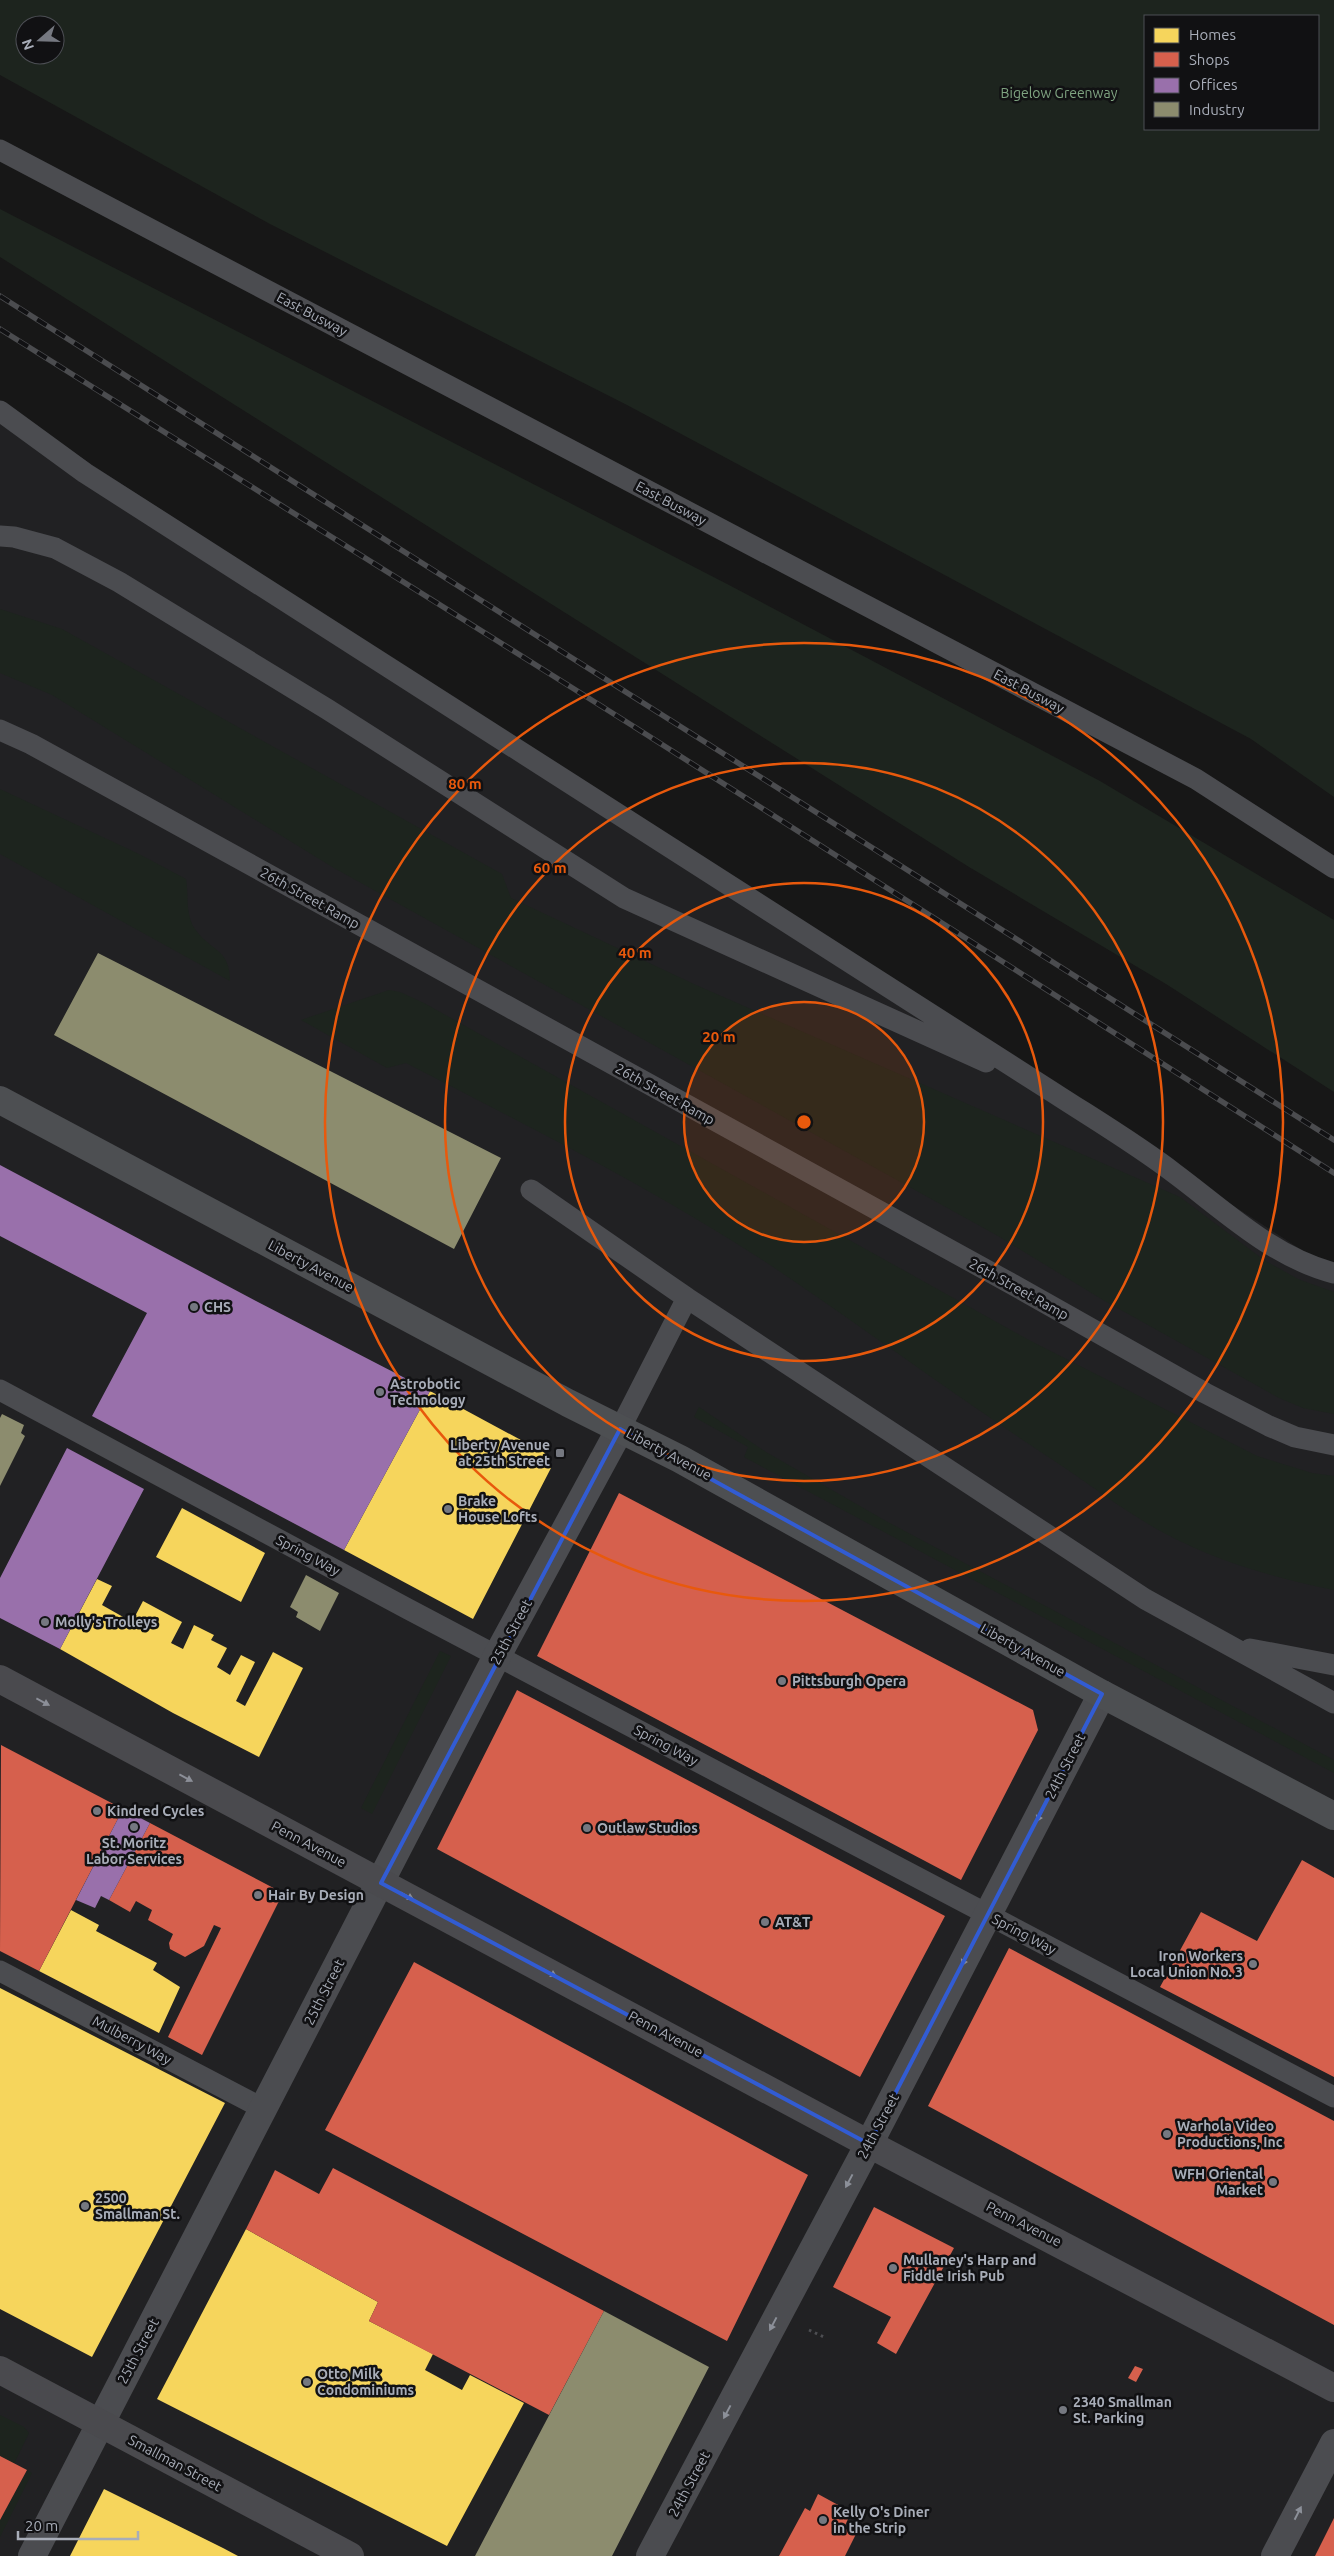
<svg xmlns="http://www.w3.org/2000/svg" width="1334" height="2556" viewBox="0 0 1334 2556" font-family="Ubuntu,sans-serif">
<style>
.built{fill:#212123}
.green{fill:#1d241e;fill-rule:evenodd}
.homes{fill:#f6d55c}
.shops{fill:#d6604d}
.offices{fill:#9970ab}
.industry{fill:#8c8c6e}
.lines{fill:none;stroke-linecap:round;stroke-linejoin:round}
.path{stroke:#4d4e52;stroke-width:3;stroke-dasharray:2.5 4;stroke-linecap:butt}
.lane{stroke:#4b4c50;stroke-width:21}
.street{stroke:#4b4c50;stroke-width:28}
.secondary{stroke:#4a4a4e;stroke-width:28}
.primary{stroke:#4d4f52;stroke-width:28}
.rail-casing{stroke:#4b4c4f;stroke-width:5.5}
.rail{stroke:#111113;stroke-width:4;stroke-dasharray:11;stroke-linecap:butt}
.oneway{fill:#8c8f98}
.oneway2{fill:#8c9099}
.marked{fill:none;stroke:#325cd3;stroke-width:4;stroke-linejoin:round}
.ring{fill:none;stroke:#e8590c;stroke-width:2.5}
.poi-dot{fill:#757880;stroke:#111113;stroke-width:2}
.labels{text-anchor:middle;dominant-baseline:central;stroke-width:5;stroke-linejoin:round;paint-order:stroke}
.park-label{font-size:14px;fill:#7fa381;stroke:#111113}
.street-label{font-size:14px;fill:#a8adb8;stroke:#111113}
.poi-label{font-size:14px;font-weight:bold;fill:#a8adb8;stroke:#111113;text-anchor:start}
.centre{fill:#e8590c;stroke:#111113;stroke-width:2.5}
.ring-label{font-size:15px;text-anchor:middle;font-weight:bold;fill:#e8590c;stroke:#111113;stroke-width:5;stroke-linejoin:round;paint-order:stroke}
</style>
<rect width="100%" height="100%" fill="#171717"/>
<path class="built" d="M0,405L1334,1271V2556H0Z"/>
<path class="green" d="M0,0H1334V797L1251,739L627,405L270,224L0,75ZM1145,16H1318V129H1145ZM25,25H55V55H25Z
M0,209L729,585L1100,781L1334,920V1092L1166,984L969,867L0,257Z
M0,609L62,629L502,874L511,898L696,985L1180,1197L1264,1260L1298,1279L1334,1292V1414L1303,1408L1279,1398L1103,1300L998,1236L334,868L52,695L0,673Z
M0,789L139,854L186,879C189,896 185,914 195,929C210,951 230,948 230,981L0,854Z
M389,990L400,992L424,1003L1027,1339L1257,1456L1312,1473L1334,1476V1590C1276,1578 1218,1562 1166,1534C1130,1515 1096,1489 1062,1466C967,1404 876,1337 782,1273C663,1193 533,1129 406,1063L387,1068L301,1020Z
M699,1407L766,1452L886,1521L1334,1760V1773L744,1457L748,1447L694,1417Z
M440,1651L451,1656L372,1814L361,1808Z
M0,2415L24,2427L29,2433L14,2464L0,2456Z
M27,2470L32,2473L0,2537V2520Z"/>
<path class="homes" d="M430,1391L545,1453L551,1468L473,1619L344,1550Z
M182,1508L265,1553L241,1602L156,1557Z
M97,1579L112,1586L102,1605L132,1622L143,1601L182,1622L171,1643L183,1649L194,1625L214,1635L211,1640L227,1648L217,1667L222,1670L230,1675L241,1655L255,1662L236,1701L245,1706L273,1652L303,1668L259,1757L173,1713L60,1649Z
M71,1910L99,1925L96,1931L157,1963L153,1970L180,1987L159,2033L39,1971Z
M0,1988L225,2103L92,2357L0,2309Z
M246,2229L378,2302L369,2321L433,2354L425,2370L462,2390L470,2375L524,2403L447,2546L157,2399Z
M104,2489L223,2548L238,2556H70Z"/>
<path class="shops" d="M619,1493L1033,1710L1038,1730L961,1880L537,1656Z
M517,1690L945,1916L860,2077L437,1849Z
M1,1745L123,1809L39,1971L0,1951Z
M150,1823L283,1893L202,2055L168,2037L221,1928L214,1925L204,1946L185,1957L170,1949L169,1943L173,1934L148,1920L152,1910L136,1901L130,1912L109,1900Z
M1302,1860L1334,1878V2077L1160,1987L1201,1912L1257,1941Z
M1009,1948L1334,2121V2325L928,2106Z
M414,1962L808,2175L727,2341L325,2130Z
M333,2168L604,2311L549,2415L369,2321L378,2302L246,2229L275,2170L319,2194Z
M874,2207L954,2248L896,2354L877,2343L891,2317L833,2287Z
M1135,2366L1143,2369L1136,2382L1128,2378Z
M0,2456L27,2470L0,2520Z
M818,2494L851,2512L844,2528L856,2534L845,2556H779L805,2508L810,2511Z
M1334,2518V2556H1315Z"/>
<path class="offices" d="M0,1165L256,1301L430,1391L344,1550L92,1416L147,1313L0,1236Z
M67,1448L144,1489L60,1649L0,1618V1578Z
M123,1809L150,1823L109,1900L101,1896L95,1908L76,1900Z"/>
<path class="industry" d="M98,953L501,1158L454,1249L54,1035Z
M2,1414L24,1425L21,1433L25,1436L0,1486V1418Z
M306,1575L339,1593L320,1631L296,1617L298,1612L290,1607Z
M604,2311L709,2367L612,2556H475Z"/>
<g class="lines">
<path class="path" d="M809,2330L824,2337"/>
<path class="lane" d="M0,150L1196,779L1334,868
M0,411L85,473L1054,1093C1094,1119 1136,1144 1174,1173C1224,1210 1272,1257 1334,1273
M0,536L14,537L55,548L119,582L327,709L624,898L986,1062
M0,730L31,744L142,805L1010,1283L1205,1393L1269,1426L1295,1437L1334,1445
M531,1190L687,1298L620,1429
M687,1298L1145,1599L1334,1703
M0,1390L408,1609L1334,2097
M1250,1649L1334,1665
M0,1971L264,2109"/>
<path class="street" d="M32,2556L497,1656L620,1429
M650,2556L869,2144L1102,1694
M1275,2556L1334,2443"/>
<path class="secondary" d="M0,1679L869,2144L1334,2388
M0,2370L350,2556"/>
<path class="primary" d="M0,1100L568,1403L680,1459L1102,1694L1334,1816"/>
<defs>
<path id="rail" d="M0,296L1334,1140
M0,329L633,726L1334,1173"/>
</defs>
<use href="#rail" class="rail-casing"/>
<use href="#rail" class="rail"/>
</g>
<defs><path id="oneway-solid" d="M-6-.8H1V-3.2L6.5 0L1 3.2V.8H-6Z" transform="scale(1.25)"/></defs>
<g class="oneway">
<use href="#oneway-solid" transform="translate(43 1702) rotate(28)"/>
<use href="#oneway-solid" transform="translate(186 1778) rotate(28)"/>
<use href="#oneway-solid" transform="translate(407 1896) rotate(28)"/>
<use href="#oneway-solid" transform="translate(550 1973) rotate(28)"/>
</g>
<g class="oneway2">
<use href="#oneway-solid" transform="translate(1040 1815) rotate(118)"/>
<use href="#oneway-solid" transform="translate(965 1959) rotate(117)"/>
<use href="#oneway-solid" transform="translate(849 2181) rotate(118)"/>
<use href="#oneway-solid" transform="translate(773 2324) rotate(118)"/>
<use href="#oneway-solid" transform="translate(727 2412) rotate(118)"/>
<use href="#oneway-solid" transform="translate(1298 2513) rotate(-63)"/>
</g>
<path class="marked" d="M620,1429L1102,1694L869,2144L381,1883Z"/>
<circle cx="804" cy="1122" r="120" fill="#e8590c" fill-opacity=".12"/>
<g class="ring">
<circle cx="804" cy="1122" r="120"/>
<circle cx="804" cy="1122" r="239"/>
<circle cx="804" cy="1122" r="359"/>
<circle cx="804" cy="1122" r="479"/>
</g>
<g class="poi-dot">
<circle cx="194" cy="1307" r="5"/>
<circle cx="380" cy="1392" r="5"/>
<rect x="555" y="1448" width="10" height="10" rx="2.5"/>
<circle cx="448" cy="1509" r="5"/>
<circle cx="45" cy="1622" r="5"/>
<circle cx="782" cy="1681" r="5"/>
<circle cx="97" cy="1811" r="5"/>
<circle cx="134" cy="1827" r="5"/>
<circle cx="587" cy="1828" r="5"/>
<circle cx="258" cy="1895" r="5"/>
<circle cx="765" cy="1922" r="5"/>
<circle cx="1253" cy="1964" r="5"/>
<circle cx="1167" cy="2134" r="5"/>
<circle cx="1273" cy="2182" r="5"/>
<circle cx="85" cy="2206" r="5"/>
<circle cx="893" cy="2268" r="5"/>
<circle cx="307" cy="2382" r="5"/>
<circle cx="1063" cy="2410" r="5"/>
<circle cx="823" cy="2520" r="5"/>
</g>
<g class="labels">
<g class="park-label">
<text x="1059" y="93">Bigelow Greenway</text>
</g>
<g class="street-label">
<text transform="translate(312 314) rotate(28)">East Busway</text>
<text transform="translate(671 503) rotate(28)">East Busway</text>
<text transform="translate(1029 691) rotate(28)">East Busway</text>
<text transform="translate(310 898) rotate(29)">26th Street Ramp</text>
<text transform="translate(665 1094) rotate(29)">26th Street Ramp</text>
<text transform="translate(311 1266) rotate(28)">Liberty Avenue</text>
<text transform="translate(1019 1289) rotate(29)">26th Street Ramp</text>
<text transform="translate(669 1454) rotate(28)">Liberty Avenue</text>
<text transform="translate(308 1555) rotate(28)">Spring Way</text>
<text transform="translate(511 1632) rotate(-62)">25th Street</text>
<text transform="translate(1023 1650) rotate(29)">Liberty Avenue</text>
<text transform="translate(666 1745) rotate(28)">Spring Way</text>
<text transform="translate(1065 1766) rotate(-63)">24th Street</text>
<text transform="translate(309 1844) rotate(28)">Penn Avenue</text>
<text transform="translate(1024 1934) rotate(28)">Spring Way</text>
<text transform="translate(324 1992) rotate(-63)">25th Street</text>
<text transform="translate(666 2034) rotate(28)">Penn Avenue</text>
<text transform="translate(132 2040) rotate(28)">Mulberry Way</text>
<text transform="translate(878 2126) rotate(-62)">24th Street</text>
<text transform="translate(1024 2224) rotate(27)">Penn Avenue</text>
<text transform="translate(138 2351) rotate(-62)">25th Street</text>
<text transform="translate(175 2463) rotate(28)">Smallman Street</text>
<text transform="translate(689 2484) rotate(-62)">24th Street</text>
</g>
<g class="poi-label">
<text x="204" y="1307">CHS</text>
<text x="390" y="1384">Astrobotic<tspan x="390" dy="16">Technology</tspan></text>
<text x="550" y="1445" text-anchor="end">Liberty Avenue<tspan x="550" dy="16">at 25th Street</tspan></text>
<text x="458" y="1501">Brake<tspan x="458" dy="16">House Lofts</tspan></text>
<text x="55" y="1622">Molly's Trolleys</text>
<text x="792" y="1681">Pittsburgh Opera</text>
<text x="107" y="1811">Kindred Cycles</text>
<text x="597" y="1828">Outlaw Studios</text>
<text x="134" y="1843" text-anchor="middle">St. Moritz<tspan x="134" dy="16">Labor Services</tspan></text>
<text x="268" y="1895">Hair By Design</text>
<text x="775" y="1922">AT&amp;T</text>
<text x="1243" y="1956" text-anchor="end">Iron Workers<tspan x="1243" dy="16">Local Union No. 3</tspan></text>
<text x="1177" y="2126">Warhola Video<tspan x="1177" dy="16">Productions, Inc</tspan></text>
<text x="1263" y="2174" text-anchor="end">WFH Oriental<tspan x="1263" dy="16">Market</tspan></text>
<text x="95" y="2198">2500<tspan x="95" dy="16">Smallman St.</tspan></text>
<text x="903" y="2260">Mullaney's Harp and<tspan x="903" dy="16">Fiddle Irish Pub</tspan></text>
<text x="317" y="2374">Otto Milk<tspan x="317" dy="16">Condominiums</tspan></text>
<text x="1073" y="2402">2340 Smallman<tspan x="1073" dy="16">St. Parking</tspan></text>
<text x="833" y="2512">Kelly O's Diner<tspan x="833" dy="16">in the Strip</tspan></text>
</g>
</g>
<circle cx="804" cy="1122" r="8" class="centre"/>
<g class="ring-label">
<text x="465" y="789">80 m</text>
<text x="550" y="873">60 m</text>
<text x="635" y="958">40 m</text>
<text x="719" y="1042">20 m</text>
</g>
<rect x="1144" y="15" width="175" height="115" fill="#111113" stroke="#4d4f55"/>
<rect x="1154" y="28" width="25" height="15" fill="#f6d55c" stroke="#4d4f55"/>
<text x="1189" y="40" font-size="15" fill="#a8adb8">Homes</text>
<rect x="1154" y="52" width="25" height="15" fill="#d6604d" stroke="#4d4f55"/>
<text x="1189" y="65" font-size="15" fill="#a8adb8">Shops</text>
<rect x="1154" y="78" width="25" height="15" fill="#9970ab" stroke="#4d4f55"/>
<text x="1189" y="90" font-size="15" fill="#a8adb8">Offices</text>
<rect x="1154" y="102" width="25" height="15" fill="#8c8c6e" stroke="#4d4f55"/>
<text x="1189" y="115" font-size="15" fill="#a8adb8">Industry</text>
<g transform="translate(40 40) rotate(250)"><circle r="24" fill="#111113" stroke="#4d4f55"/>
<path d="M0-4L9 19L0 12L-9 19Z" fill="#757880"/>
<text y="-8" font-size="14" font-weight="bold" text-anchor="middle" fill="#a8adb8">N</text>
</g>
<path d="M18 2531v8h120v-8" fill="none" stroke="#a8adb8" stroke-width="2.5"/>
<text x="25" y="2531" font-size="15" fill="#a8adb8" stroke="#111113" stroke-width="4" paint-order="stroke">20 m</text>
</svg>
